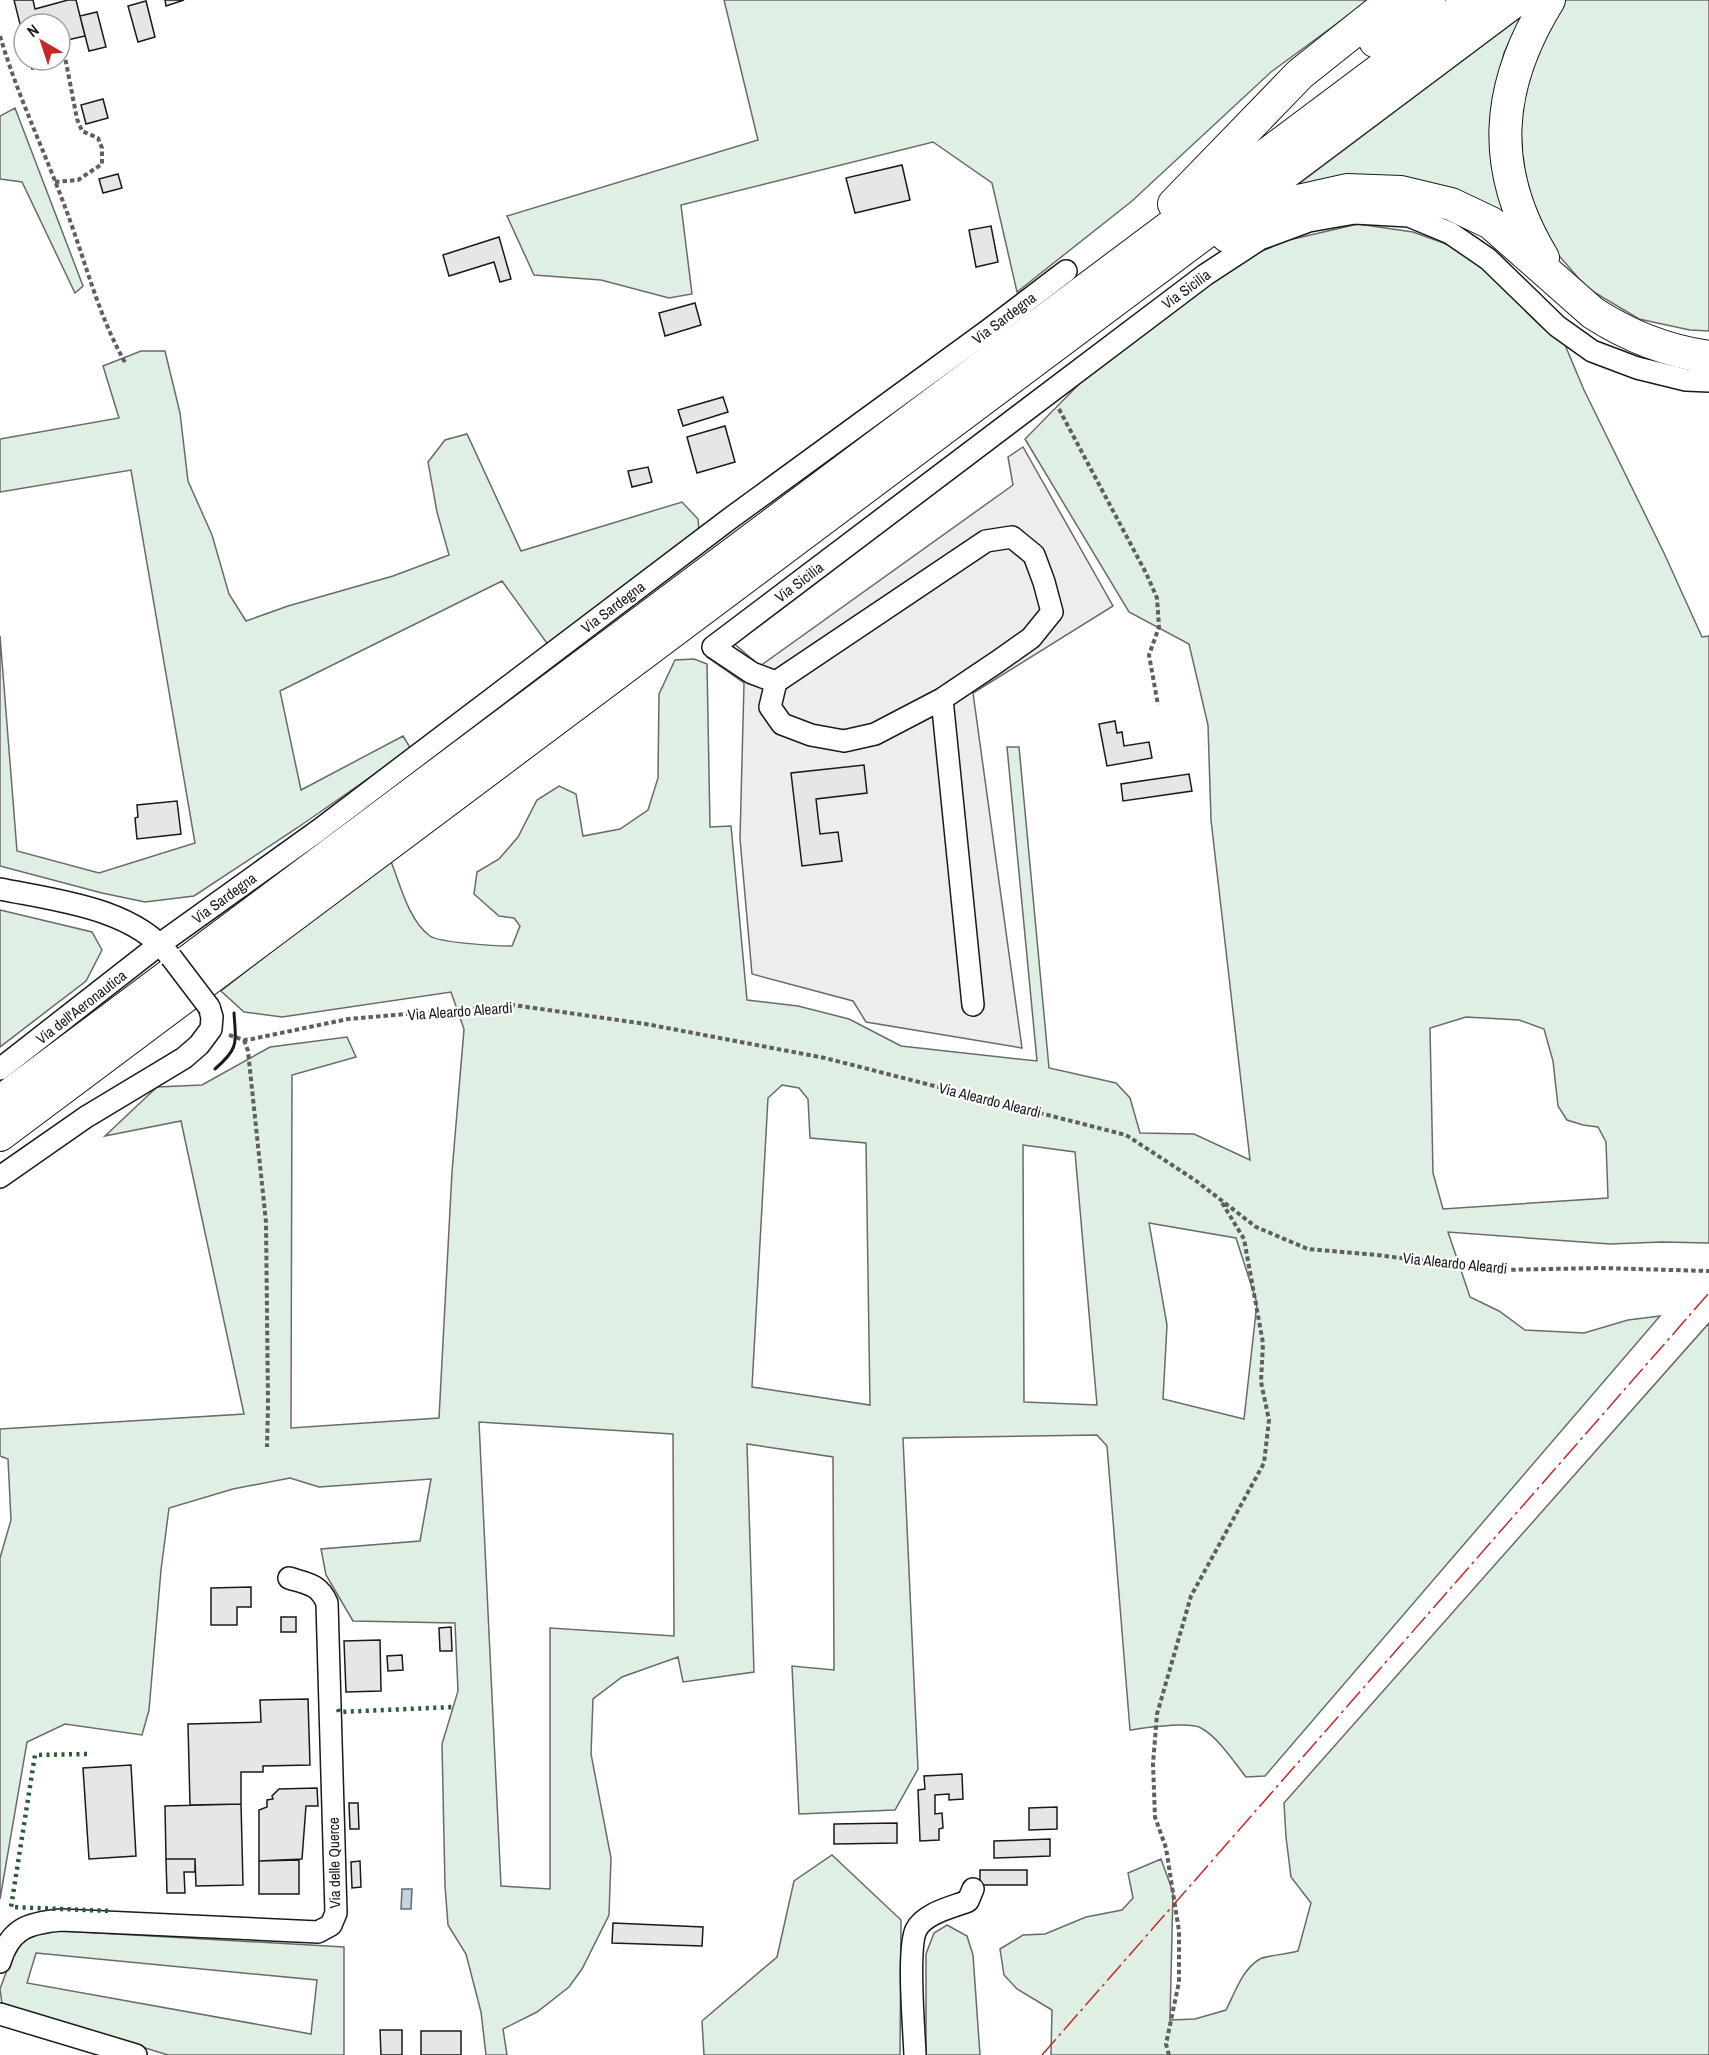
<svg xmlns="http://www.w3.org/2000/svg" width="1709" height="2055" viewBox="0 0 1709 2055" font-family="'Archivo Narrow',sans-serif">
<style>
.green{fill:#e0efe3;stroke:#6a6a6a;stroke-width:1.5;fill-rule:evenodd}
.parking{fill:#ededed;stroke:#6a6a6a;stroke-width:1.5}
.water{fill:#c6d2dc;stroke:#6a6a6a;stroke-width:1.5}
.building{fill:#e6e6e6;stroke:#1a1a1a;stroke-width:1.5}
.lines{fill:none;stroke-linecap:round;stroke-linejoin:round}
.minor-casing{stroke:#1a1a1a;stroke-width:24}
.highway-casing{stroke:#1a1a1a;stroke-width:34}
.path{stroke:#5f5f5f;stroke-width:4;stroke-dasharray:4.5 3;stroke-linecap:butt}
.minor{stroke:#fff;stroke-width:21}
.highway{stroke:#fff;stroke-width:32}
.minor-bridge-casing{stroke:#1a1a1a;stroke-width:24;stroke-linecap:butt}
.minor-bridge{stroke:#fff;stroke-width:21}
.hedge{stroke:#2b5a34;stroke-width:4.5;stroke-dasharray:3 4.5;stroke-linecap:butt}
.wall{stroke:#1a1a1a;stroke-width:3}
.power{stroke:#c62828;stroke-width:1.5;stroke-dasharray:21 4.5 3 4.5;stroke-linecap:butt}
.labels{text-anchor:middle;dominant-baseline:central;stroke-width:4.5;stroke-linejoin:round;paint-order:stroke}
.street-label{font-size:15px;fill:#1a1a1a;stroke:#fff}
</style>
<rect width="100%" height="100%" fill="#fff"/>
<path class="green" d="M724,0H1369L1271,72L1132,201L1017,292L992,183L933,142L681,205L692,294L669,298L601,280L534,275L507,216L758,140Z
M1564,0H1709V331L1690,330L1639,319L1587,288L1548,243L1516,155L1528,60Z
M1521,17L1504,53L1491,113L1493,161L1518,231L1296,186Z
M15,108L83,286L75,293L22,182L0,179V116Z
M1358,224L1413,232L1449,245L1482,266L1539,323L1565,345L1584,390L1664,553L1702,637L1709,636V1243L1662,1242L1610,1244L1448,1232L1470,1297L1499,1311L1525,1330L1584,1333L1628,1320L1660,1316L1265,1776L1246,1777C1235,1763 1217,1736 1201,1728C1189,1721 1144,1728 1130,1730L1107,1446L1097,1435L903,1438L918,1769L895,1810L799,1814L792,1666L834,1670L833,1457L747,1444L754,1672L683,1682L678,1657L622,1677L593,1699L591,1754L611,1858L609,1915L582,1969L569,1987L537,2012L503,2029L507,2055H486L481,2012L466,1954L448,1925L445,1886L442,1744L458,1691L455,1623L353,1621L326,1575L321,1549L420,1541L431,1479L319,1487L290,1478L233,1489L169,1508L161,1570L149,1710L142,1735L65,1724L27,1742L0,1899V1558L11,1520L8,1459L0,1456V1429L244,1414L181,1121L105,1136L157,1087L202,1085L270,1047L347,1037L356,1057L292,1075L291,1428L439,1418L452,1172L464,1029L451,992L282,1017L244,1012L221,991L390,859C400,883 408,920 430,936C440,943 498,946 512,946L520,926L514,918L499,916L474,894L477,872L499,859L518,837L537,800L559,786L576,794L583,836L620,829L648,810L658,778L659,694L675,660L694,659L707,664L710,827L731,826L747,1000L798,1006L849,1019L901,1046L1037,1061L1007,747H1019L1049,1068L1116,1083L1130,1098L1140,1133L1194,1134L1250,1160L1211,820L1208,725L1189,644L1129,612L1025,439L1085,378L1227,272L1257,253L1289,240ZM1466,1017L1519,1020L1544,1029L1553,1061L1558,1106L1567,1120L1583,1125L1598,1127L1606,1142L1608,1198L1443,1209L1433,1173L1430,1028ZM782,1085L799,1088L808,1099L810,1138L866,1143L870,1405L752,1387L768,1098ZM1023,1145L1075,1152L1097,1405L1024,1402ZM1149,1223L1236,1238L1257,1303L1244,1419L1163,1399L1167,1325ZM479,1422L673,1434L674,1636L550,1628V1889L501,1886Z
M141,351H165L180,413L188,481L212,535L229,594L246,621L288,606L393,576L449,555L437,512L428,462L445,440L467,434L521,551L682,502L698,519L700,543L554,653L502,581L280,691L301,790L403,736L411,749L297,828L194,896L145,902L102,893L0,866V636L17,851L99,873L195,843L131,470L0,492V439L119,418L103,366Z
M0,910L92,932L102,950L86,981L0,1047Z
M1709,1323V2055H1051L1052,2010L1017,1989L1004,1975L1000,1949L1023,1935L1045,1934L1086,1917L1122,1910L1133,1898L1128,1873L1161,1859L1173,1892L1170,2020L1195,2019L1226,2010C1235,1993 1242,1969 1260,1959C1264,1956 1289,1954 1298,1951L1311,1903L1291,1877L1286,1837L1284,1803Z
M832,1855L901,1920L900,2055H704L702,2021L777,1957L794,1881Z
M947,1925L967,1936L973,1955L980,2055H926V1954L934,1933Z
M46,1930L344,1947V2055H168L2,2004L0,1989L14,1951L23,1938ZM36,1953L317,1980L311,2034L27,1983Z"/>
<path class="parking" d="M1023,447L1113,606L973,693L1022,1048L866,1022L853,1001L752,974L740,839L744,683L707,657L730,640L760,666L1013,485L1008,457Z"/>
<path class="water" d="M402,1889H412L411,1909H401Z"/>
<path class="building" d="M14,0H33L35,9L68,0H76L85,36L63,41L60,24H24V40Z
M165,0H184L166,6Z
M146,1L155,37L138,42L128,6Z
M97,12L106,47L89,51L80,16Z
M29,60H54L55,63L32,69Z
M103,99L108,118L86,124L81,105Z
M902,165L910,200L855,213L846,178Z
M118,174L122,188L103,193L99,179Z
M991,226L998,262L976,267L969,230Z
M499,237L511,279L500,282L494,262L449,276L443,255Z
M695,303L701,325L665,336L659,313Z
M723,397L728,412L683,426L678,410Z
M725,426L735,462L697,473L687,437Z
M648,467L652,482L632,487L628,471Z
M1115,721L1117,733L1122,732L1124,746L1149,742L1152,758L1107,766L1099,724Z
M864,765L867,793L816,799L820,834L838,832L842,861L802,866L791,773Z
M1189,774L1192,791L1123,801L1121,784Z
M177,801L181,834L137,839L135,818L138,817L137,805Z
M251,1587V1607H237V1625H211V1588Z
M281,1617H296V1632H281Z
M451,1627L452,1651H440L439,1628Z
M380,1640L381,1691L346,1692L344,1641Z
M402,1655L403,1670L388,1671L387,1656Z
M308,1699L310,1765L263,1766V1772H241V1804L190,1805L188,1724L261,1722L260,1700Z
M131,1765L136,1856L89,1859L83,1768Z
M962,1774L963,1799L949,1800V1794L935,1795V1814L942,1813L943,1828L939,1829V1840L920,1841L918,1790L925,1789L924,1776Z
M317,1788L318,1806H306L302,1859L259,1861V1810L267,1807V1800L273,1799L272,1796L279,1789Z
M349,1803H358L359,1829H350Z
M241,1804L243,1885L196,1886L195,1859H166L165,1806Z
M1057,1807V1829L1029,1830V1808Z
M897,1823V1843L834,1844V1824Z
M1050,1839V1856L994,1858V1841Z
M166,1859H195V1872H184L185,1893H167Z
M299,1860V1894H259V1861Z
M360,1861L361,1887L352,1888L351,1862Z
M980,1870H1027V1885H980Z
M613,1923L703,1927L702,1946L612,1943Z
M380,2030H402V2055H381Z
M421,2031H461V2055H421Z"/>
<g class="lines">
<defs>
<path id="minor" d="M1012,537L1034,555L1044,582L1052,612L1031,638L997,662L942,699L875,734L844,741L811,735L782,724L770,707L776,682L986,541Z
M776,682L752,673L713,647L1205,275L1260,239L1309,221L1355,213L1409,216L1450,233L1488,259L1557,326L1592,351L1637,368L1686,380L1709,381
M942,699L973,1005
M0,889C54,900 133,908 169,955
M0,1069L160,944L319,830L728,520L990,329L1066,271
M0,1177L86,1117L184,1058L199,1045L211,1029L212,1017L209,1007
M0,1962C10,1928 29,1923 61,1920L318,1932L331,1925L336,1913L327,1603C319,1584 308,1584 289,1578
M0,2014L136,2055
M915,2055C914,2029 907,1949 916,1930C924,1913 953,1907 968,1901L973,1889"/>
<path id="highway" d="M1375,41L1429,0
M1174,204L1300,74L1393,0
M1227,236L1293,202L1347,190L1401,192L1451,204L1491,223L1593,313C1630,337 1666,351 1709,357
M1543,258C1489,169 1495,87 1549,0
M0,1102L1473,0
M0,1135L1516,0"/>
</defs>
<use href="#minor" class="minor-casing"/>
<use href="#highway" class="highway-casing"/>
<path class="path" d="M0,36C17,94 44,150 65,207C85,259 98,316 126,364
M55,182L78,180L102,164V148L98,138L82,131L77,119L65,57
M1059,409L1146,573L1157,598L1159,627L1149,655L1158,705
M229,1035L244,1040L252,1039L348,1019L513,1005L646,1024L825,1058L1126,1135L1195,1180L1256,1227L1308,1249L1377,1255L1497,1270L1601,1268L1709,1271
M244,1040L248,1051L266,1222L268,1404L267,1447
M1169,2055L1166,2044L1179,1982V1931L1166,1848L1155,1817L1153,1764L1157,1714L1191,1596L1264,1463L1269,1420L1261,1382L1263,1343L1244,1239L1221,1201"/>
<use href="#minor" class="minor"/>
<use href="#highway" class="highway"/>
<defs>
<path id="minor-bridge" d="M171,957L209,1007"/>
</defs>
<use href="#minor-bridge" class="minor-bridge-casing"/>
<use href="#minor-bridge" class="minor-bridge"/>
<path class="hedge" d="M338,1709L339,1712L453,1707
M87,1754L35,1755L11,1907L112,1911"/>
<path class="wall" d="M215,1069C239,1048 236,1044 234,1013"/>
<path class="power" d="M1042,2055L1709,1293"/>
</g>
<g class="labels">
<g class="street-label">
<text transform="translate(1186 289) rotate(-36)">Via Sicilia</text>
<text transform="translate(1004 318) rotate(-37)">Via Sardegna</text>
<text transform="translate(799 582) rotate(-37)">Via Sicilia</text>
<text transform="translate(613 607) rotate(-37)">Via Sardegna</text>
<text transform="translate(224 898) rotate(-36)">Via Sardegna</text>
<text transform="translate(81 1007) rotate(-38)">Via dell'Aeronautica</text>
<text transform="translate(460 1011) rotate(-4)">Via Aleardo Aleardi</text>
<text transform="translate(990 1100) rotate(14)">Via Aleardo Aleardi</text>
<text transform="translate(1455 1263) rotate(6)">Via Aleardo Aleardi</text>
<text transform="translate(334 1863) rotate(-91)">Via delle Querce</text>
</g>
</g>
<g transform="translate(42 42) rotate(321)"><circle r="28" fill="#ffffff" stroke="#a3a3a3" stroke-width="1.5"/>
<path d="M0-4.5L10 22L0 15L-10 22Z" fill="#c62828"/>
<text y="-9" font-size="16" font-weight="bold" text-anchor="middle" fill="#1a1a1a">N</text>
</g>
</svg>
